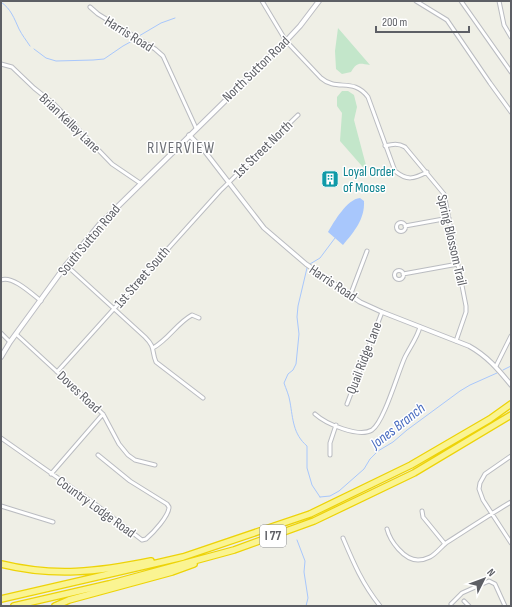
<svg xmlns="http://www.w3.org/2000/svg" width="512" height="607" viewBox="0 0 512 607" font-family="'Sofia Sans Condensed',sans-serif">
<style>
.green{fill:#c3e6ca}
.water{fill:#a8c7fc}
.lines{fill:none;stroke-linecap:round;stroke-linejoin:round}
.stream{stroke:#a8c7fc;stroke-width:1}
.minor-casing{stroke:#babcc1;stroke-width:5}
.tertiary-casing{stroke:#babcc1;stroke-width:5.5}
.secondary-casing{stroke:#bbbcc3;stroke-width:6}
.motorway-casing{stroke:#edd307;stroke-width:8}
.minor{stroke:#fff;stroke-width:3}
.tertiary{stroke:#fff;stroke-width:3.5}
.secondary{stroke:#fff;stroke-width:4}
.motorway{stroke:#faf492;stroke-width:5.5}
.labels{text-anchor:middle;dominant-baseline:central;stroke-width:3;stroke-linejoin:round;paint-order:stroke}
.shield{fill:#fff;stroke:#8e8f93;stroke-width:1}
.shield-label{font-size:13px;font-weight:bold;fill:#5d5f65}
.street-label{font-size:14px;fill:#5d5f65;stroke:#fff}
.culture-label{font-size:14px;fill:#0d838f;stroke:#fff;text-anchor:start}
.water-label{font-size:15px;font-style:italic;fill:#4a6dc0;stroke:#fff}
.quarter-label{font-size:16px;letter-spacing:1px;fill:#6e7177;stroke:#fff}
</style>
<rect width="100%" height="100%" fill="#efefe6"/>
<path class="green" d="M338,28L370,65C359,63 357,62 351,72L342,74L336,69L335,51Z
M342,91H348L354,95L357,107L354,120L368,173L340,141L342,113L337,106V97Z"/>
<path class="water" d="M360,198L364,201C365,219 354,232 343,245L328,232C334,222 347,199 360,198Z"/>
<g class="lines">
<path class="stream" d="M1,2C11,9 14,18 19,29C22,35 26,40 30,46
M139,36L161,23L175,18
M34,49L46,58L56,61L93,60L104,59L123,46L134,40
M310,264L320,258L335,238
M307,268L298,306L297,317L299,334L296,364L293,370L288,374L284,383C286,389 289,395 290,402C293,419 293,434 307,446V468L312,485L320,497
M503,370L511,366
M320,497L330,496L339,491L364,469L370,459L378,451L393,442L407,430L460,391L470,385L497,373
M297,540L305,561L304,572L308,598L306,606"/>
<defs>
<path id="minor" d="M262,1L286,41L321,78C337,92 353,77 368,97L395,171C407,181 414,179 427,172
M416,1L447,20L490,83L511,112
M461,1L511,72
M499,1L504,25L511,37
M90,7L98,14L155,49L163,56L196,128
M1,64L12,67L34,88L54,104L112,164L140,183
M385,146C393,144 398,143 405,147L444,194L466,306V312L456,341
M396.5 227a4.5 4.5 0 1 1 9 0a4.5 4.5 0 1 1-9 0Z
M405,226L449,218
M66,265L145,337C156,348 151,350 156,362L203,398
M394.5 275a4.5 4.5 0 1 1 9 0a4.5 4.5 0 1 1-9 0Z
M403,274L458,264
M1,280C12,275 32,294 41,301
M350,296L367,251
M1,333L10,342
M16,334L103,414L119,444L128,455L135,460L155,465
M153,348C169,339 177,323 192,315L199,318
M496,366L511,336
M57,372L220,191L298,115
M347,404L382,312
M315,414C326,424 359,438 372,430C384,422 398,372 405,357C410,347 417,338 420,327
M1,438L95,504L142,540L146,539C153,533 169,516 169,507L167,504L130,481L98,455
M330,455V443L336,425
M511,456L485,474L480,483L479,489L483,500L511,543
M51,474L103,414
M1,506L53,522
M422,511L423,517L445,544
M387,529C390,541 404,560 418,560C422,560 426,559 430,557C436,554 441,547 446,543C468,529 489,515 511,502
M343,538C354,564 362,583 380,606
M464,601L469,606
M451,604L462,593L489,581L495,584L505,606"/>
<path id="tertiary" d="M189,135L203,149L264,228L306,264L360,302L382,312L469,346C487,356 498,369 511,385"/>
<path id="secondary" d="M1,357L10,342L66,265L99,225L286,41L300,26L319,1"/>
<path id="motorway" d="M1,564C54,577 98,572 151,561
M1,599L183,557L310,514L411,465L490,419L511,404
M14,606L109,584L234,550L314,521L414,473L511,415
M55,606L69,600L172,572L194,564"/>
</defs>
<use href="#minor" class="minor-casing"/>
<use href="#tertiary" class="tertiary-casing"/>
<use href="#secondary" class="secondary-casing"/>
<use href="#motorway" class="motorway-casing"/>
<use href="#minor" class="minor"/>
<use href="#tertiary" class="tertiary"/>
<use href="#secondary" class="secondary"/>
<use href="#motorway" class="motorway"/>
</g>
<defs>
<symbol id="building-square" viewBox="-11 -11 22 22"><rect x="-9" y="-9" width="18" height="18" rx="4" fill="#0f9aa8" stroke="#fff"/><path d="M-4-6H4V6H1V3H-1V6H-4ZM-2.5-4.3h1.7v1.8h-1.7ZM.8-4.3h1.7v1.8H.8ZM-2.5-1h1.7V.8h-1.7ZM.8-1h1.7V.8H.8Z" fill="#fff"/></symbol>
</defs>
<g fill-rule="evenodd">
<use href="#building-square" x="320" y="169" width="20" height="20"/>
</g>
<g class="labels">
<rect class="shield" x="260" y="525" width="26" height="22" rx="3"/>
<g class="shield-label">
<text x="273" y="536">I 77</text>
</g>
<g class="street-label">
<text transform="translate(129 34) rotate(32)">Harris Road</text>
<text transform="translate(256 69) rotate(-44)">North Sutton Road</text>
<text transform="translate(70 123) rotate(44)">Brian Kelley Lane</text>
<text transform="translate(263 149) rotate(-44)">1st Street North</text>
<text transform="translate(89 240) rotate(-50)">South Sutton Road</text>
<text transform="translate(452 240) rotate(77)">Spring Blossom Trail</text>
<text transform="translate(142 277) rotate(-49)">1st Street South</text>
<text transform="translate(333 283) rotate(34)">Harris Road</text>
<text transform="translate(364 358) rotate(-69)">Quail Ridge Lane</text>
<text transform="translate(79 392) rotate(43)">Doves Road</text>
<text transform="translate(96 507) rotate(36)">Country Lodge Road</text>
</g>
<g class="culture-label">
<text x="343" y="171">Loyal Order<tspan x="343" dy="16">of Moose</tspan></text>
</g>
<g class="water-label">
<text transform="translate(398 426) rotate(-38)">Jones Branch</text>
</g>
<g class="quarter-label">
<text x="181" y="148">RIVERVIEW</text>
</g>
</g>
<rect width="512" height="607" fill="none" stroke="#5d5f65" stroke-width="4"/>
<g transform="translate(484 579) rotate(48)" stroke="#ffffff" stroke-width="3" paint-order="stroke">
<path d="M0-3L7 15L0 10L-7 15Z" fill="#5d5f65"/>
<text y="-6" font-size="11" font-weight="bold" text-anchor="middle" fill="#5d5f65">N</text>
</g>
<path d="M376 26v6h93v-6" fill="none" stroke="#5d5f65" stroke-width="2"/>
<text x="382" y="26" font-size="12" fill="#5d5f65" stroke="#ffffff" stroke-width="3" paint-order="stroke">200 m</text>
</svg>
